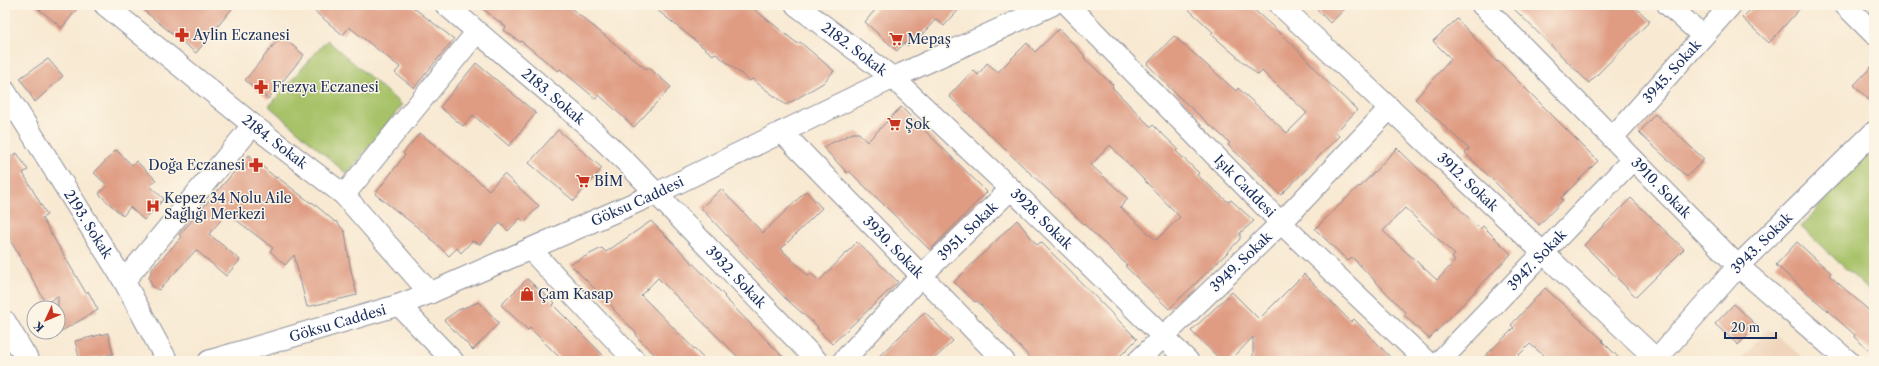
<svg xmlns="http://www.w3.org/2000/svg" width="1879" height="366" viewBox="0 0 1879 366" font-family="'Libre Caslon Text',serif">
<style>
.built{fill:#f0d5bc}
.green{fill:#a7c269;stroke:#617864}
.building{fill:#df9c83;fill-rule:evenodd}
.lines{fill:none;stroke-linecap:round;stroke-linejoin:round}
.minor-casing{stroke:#8a8c98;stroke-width:23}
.major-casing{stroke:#8a8c98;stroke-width:24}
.minor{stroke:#fff;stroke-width:21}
.major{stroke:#fff;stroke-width:22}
.labels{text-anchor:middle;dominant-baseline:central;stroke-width:3;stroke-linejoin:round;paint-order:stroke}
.poi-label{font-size:14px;fill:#1b2f5e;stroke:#fcf5e5;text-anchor:start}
.street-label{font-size:14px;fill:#1b2f5e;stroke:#fcf5e5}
</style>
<rect width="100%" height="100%" fill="#fcf5e5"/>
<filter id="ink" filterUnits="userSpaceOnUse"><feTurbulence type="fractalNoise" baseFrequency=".025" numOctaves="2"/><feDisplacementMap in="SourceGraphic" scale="8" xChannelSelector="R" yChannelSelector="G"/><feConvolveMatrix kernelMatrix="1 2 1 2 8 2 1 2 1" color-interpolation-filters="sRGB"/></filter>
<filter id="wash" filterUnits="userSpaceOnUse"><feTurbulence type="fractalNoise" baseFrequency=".012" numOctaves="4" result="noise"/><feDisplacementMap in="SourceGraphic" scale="16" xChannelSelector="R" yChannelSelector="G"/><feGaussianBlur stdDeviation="0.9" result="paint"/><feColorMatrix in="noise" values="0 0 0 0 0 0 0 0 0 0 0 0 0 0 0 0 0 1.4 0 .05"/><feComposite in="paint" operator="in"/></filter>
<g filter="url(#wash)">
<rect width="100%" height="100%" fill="#f8e9d2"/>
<path class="built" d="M1769,329L1807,361H1739Z"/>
<path class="green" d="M327,40L402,105L347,174L269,106Z
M1871,148L1874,150V295L1801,227Z"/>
<g id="blocks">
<path class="building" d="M34,5H80L62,28Z
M137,5H235L196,53Z
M307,5H410L454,39L414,88L395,73L400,67L349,27L343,35Z
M478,5H567L646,69L648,67L671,87L634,127L599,95L596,99L560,69L558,71L521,41L520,42L504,30L506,27Z
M651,5H749L798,44L800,42L834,71L823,83L786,105L752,79L750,81L715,53L713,55Z
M879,5H963L944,26L936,19L917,40L913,38L908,46L904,43L897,51L865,22Z
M1184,5H1249L1292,44L1317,70L1316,71L1357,110L1336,132L1339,136L1281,195L1228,145L1230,143L1179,97L1147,64L1174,36L1236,91L1238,88L1287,133L1307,113L1262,71L1258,75L1211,34L1213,32Z
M1313,5H1349L1330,23Z
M1510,5H1633L1650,21L1589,83Z
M1755,5H1803L1769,43L1742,18Z
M1457,19L1497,62L1498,61L1598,161L1561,198L1563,200L1539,225L1465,153L1469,149L1415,99L1451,59L1433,41Z
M1059,29L1085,56L1084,58L1113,85L1112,87L1151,127L1153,125L1178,149L1176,151L1199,173L1197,175L1228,202L1231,200L1254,221L1240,233V239L1226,254L1169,309L1125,266L1127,265L949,96L973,70L978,75L987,63L998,72L1027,43L1035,52ZM1110,145L1180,217L1156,240L1120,207L1128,199L1091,165Z
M281,36L304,55L268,99L245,80Z
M48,59L63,76L35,102L20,78Z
M476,63L536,113L509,146L473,115L463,126L440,107Z
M1874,64V105L1854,85Z
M901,107L987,192L930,250L881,202L849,171L847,173L823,147L853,133H859L867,142Z
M1655,114L1704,159L1687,177L1639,133Z
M558,130L602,168L574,201L529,163Z
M420,133L489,190L504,174L539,206L524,222L520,218L508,231L500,223L480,244L472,241L461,253L457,248L449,256L426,234L375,194L405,155L403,153Z
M1397,148L1480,229L1483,226L1511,254L1429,339L1404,315L1406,313L1352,257L1348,261L1315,229L1359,186L1360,187ZM1405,208L1455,255L1452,258L1455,261L1437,280L1383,231Z
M116,150L132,165L136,161L156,180L150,186L164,199L144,220L130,207L123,216L99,194L107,185L94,173Z
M17,153L28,170L23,173L47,215L42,218L86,293L88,291L98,310L58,333V296L46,303L5,231V160Z
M249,155L276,178L277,177L311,203L312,202L335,222L336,221L345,232L350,266L357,295L307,307L294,255L285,265L270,251L273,248L227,213L209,234L240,260L226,276L196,250L159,290L152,286L149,278L152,269L182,237L179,235Z
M721,189L763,233L806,191L822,208L781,249L809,276L811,273L819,281L857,242L898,282L832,344L817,328L818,327L785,298L701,208Z
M1631,198L1684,249L1636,297L1584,245Z
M1017,220L1037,245L1041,242L1137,339L1115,361H1033L977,301L975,302L954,282Z
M651,221L725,296L724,297L787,361H742L658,278L641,295L706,361H661L636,336L637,334L613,309L614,308L570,264L602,248L606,252Z
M1797,242L1831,273L1829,275L1874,315V354L1854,337L1855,335L1776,265Z
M1304,274L1351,322L1354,319L1394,361H1253V337L1230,361H1222L1191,331L1232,292L1259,319Z
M527,279L555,303L553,305L609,361H563L530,328L528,330L501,305Z
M1545,288L1603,340L1602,341L1622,361H1550L1530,344L1513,361H1480L1514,328L1511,325Z
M479,302L499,323L473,350L444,320L458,310Z
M1734,304L1757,326L1738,345L1715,324Z
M925,312L953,341L932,361H874Z
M108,333L113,354L80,361L75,341Z"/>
</g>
</g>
<g filter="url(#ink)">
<use href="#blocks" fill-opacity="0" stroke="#8a8c98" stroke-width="1"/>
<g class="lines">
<defs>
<g id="minor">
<path id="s1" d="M105,5L253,125L344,195L430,293"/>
<path id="s2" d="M446,5L588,126L627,163L817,361"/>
<path id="s3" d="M796,5L893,78L1011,189L1188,361"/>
<path id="s4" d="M1068,5L1281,223L1426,361"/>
<path id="s5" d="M1280,5L1657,360"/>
<path id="s6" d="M1482,5L1738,266L1848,361"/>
<path d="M1668,5L1703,36"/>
<path d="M1845,5L1874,34"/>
<path id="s7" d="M5,91L124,281L167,361"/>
<path id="s8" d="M782,132L1004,361"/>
<path id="s9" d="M1613,137L1731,5"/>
<path d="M344,195L477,32"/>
<path d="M530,249L635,361"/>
<path d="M124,281L253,125"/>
<path d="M399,305L453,361"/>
<path id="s10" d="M209,361L399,305L430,293L655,194L893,78L1052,5"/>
<path id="s11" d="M843,361L922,275L1011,189"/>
<path id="s12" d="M1138,361L1281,223L1390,108"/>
<path id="s13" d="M1440,361L1633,159"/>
<path id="s14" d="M1655,361L1738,266L1874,132"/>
</g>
<path id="major" d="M5,322L28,361"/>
</defs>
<use href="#minor" class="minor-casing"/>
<use href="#major" class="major-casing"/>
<use href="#minor" class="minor"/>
<use href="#major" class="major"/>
</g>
</g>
<defs>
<symbol id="pharmacy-bare" viewBox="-9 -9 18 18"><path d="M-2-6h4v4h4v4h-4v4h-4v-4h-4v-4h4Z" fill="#c8321e" stroke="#fcf5e5" stroke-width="2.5" paint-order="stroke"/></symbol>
<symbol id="supermarket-bare" viewBox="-9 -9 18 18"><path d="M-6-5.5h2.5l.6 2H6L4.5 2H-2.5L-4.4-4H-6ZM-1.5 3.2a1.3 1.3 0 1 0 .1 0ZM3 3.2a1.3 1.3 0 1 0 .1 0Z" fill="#c8321e" stroke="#fcf5e5" stroke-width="2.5" paint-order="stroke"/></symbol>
<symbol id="hospital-bare" viewBox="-9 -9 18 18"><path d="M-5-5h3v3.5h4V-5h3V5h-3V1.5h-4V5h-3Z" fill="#c8321e" stroke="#fcf5e5" stroke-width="2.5" paint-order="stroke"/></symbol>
<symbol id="shop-bare" viewBox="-9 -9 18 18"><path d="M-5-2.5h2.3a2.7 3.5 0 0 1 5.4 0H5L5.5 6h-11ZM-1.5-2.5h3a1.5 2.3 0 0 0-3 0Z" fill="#c8321e" stroke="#fcf5e5" stroke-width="2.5" paint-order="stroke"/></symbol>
</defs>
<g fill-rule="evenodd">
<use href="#pharmacy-bare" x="172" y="25" width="20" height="20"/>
<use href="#supermarket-bare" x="886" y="29" width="20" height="20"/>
<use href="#pharmacy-bare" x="251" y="77" width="20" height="20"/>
<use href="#supermarket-bare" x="884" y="114" width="20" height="20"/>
<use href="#pharmacy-bare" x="246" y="155" width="20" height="20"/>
<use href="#supermarket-bare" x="573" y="171" width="20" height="20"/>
<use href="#hospital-bare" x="143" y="196" width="20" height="20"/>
<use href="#shop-bare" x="517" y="284" width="20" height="20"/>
</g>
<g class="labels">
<g class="poi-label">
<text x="193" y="35">Aylin Eczanesi</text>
<text x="907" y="39">Mepaş</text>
<text x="272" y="87">Frezya Eczanesi</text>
<text x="905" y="124">Şok</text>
<text x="245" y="165" text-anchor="end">Doğa Eczanesi</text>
<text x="594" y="181">BİM</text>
<text x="164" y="198">Kepez 34 Nolu Aile<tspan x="164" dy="16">Sağlığı Merkezi</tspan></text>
<text x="538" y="294">Çam Kasap</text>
</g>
<g class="street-label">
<text stroke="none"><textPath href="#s3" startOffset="73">2182. Sokak</textPath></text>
<text stroke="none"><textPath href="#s9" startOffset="88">3945. Sokak</textPath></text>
<text stroke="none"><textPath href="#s2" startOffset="141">2183. Sokak</textPath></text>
<text stroke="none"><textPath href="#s1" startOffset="218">2184. Sokak</textPath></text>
<text stroke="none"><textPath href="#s5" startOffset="258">3912. Sokak</textPath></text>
<text stroke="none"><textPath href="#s4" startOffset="253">Işık Caddesi</textPath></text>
<text stroke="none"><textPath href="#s6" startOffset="256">3910. Sokak</textPath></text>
<text stroke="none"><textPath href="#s10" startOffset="458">Göksu Caddesi</textPath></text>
<text stroke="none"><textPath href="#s3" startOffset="326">3928. Sokak</textPath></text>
<text stroke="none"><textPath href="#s7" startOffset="157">2193. Sokak</textPath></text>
<text stroke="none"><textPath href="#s11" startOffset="180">3951. Sokak</textPath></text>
<text stroke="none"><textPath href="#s14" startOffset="159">3943. Sokak</textPath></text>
<text stroke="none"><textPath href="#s8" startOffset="160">3930. Sokak</textPath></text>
<text stroke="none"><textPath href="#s13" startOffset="140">3947. Sokak</textPath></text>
<text stroke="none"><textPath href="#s12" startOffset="143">3949. Sokak</textPath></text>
<text stroke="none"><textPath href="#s2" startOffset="398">3932. Sokak</textPath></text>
<text stroke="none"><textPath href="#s10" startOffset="134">Göksu Caddesi</textPath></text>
</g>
</g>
<rect width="1879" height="366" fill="none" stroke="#fcf5e5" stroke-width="20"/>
<g transform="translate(46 320) rotate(226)"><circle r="19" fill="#fcf5e5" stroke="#a2a6af"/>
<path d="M0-3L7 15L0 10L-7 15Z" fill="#c8321e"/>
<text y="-6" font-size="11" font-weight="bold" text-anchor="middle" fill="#1b2f5e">K</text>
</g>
<path d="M1725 332v6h51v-6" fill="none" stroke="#1b2f5e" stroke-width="2"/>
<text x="1731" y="332" font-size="12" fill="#1b2f5e" stroke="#fcf5e5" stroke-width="3" paint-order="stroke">20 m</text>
</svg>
